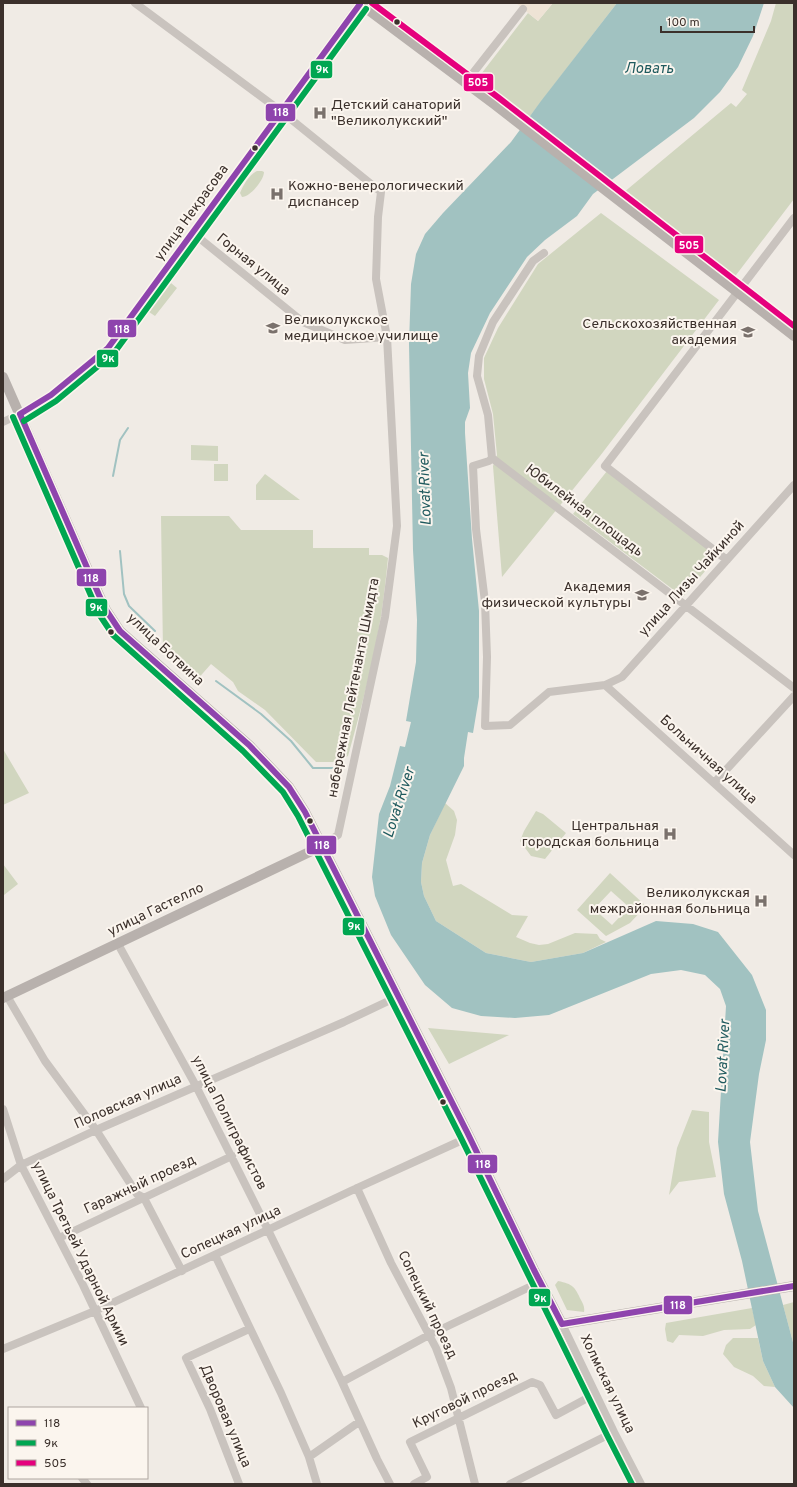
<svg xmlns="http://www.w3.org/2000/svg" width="797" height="1487" viewBox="0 0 797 1487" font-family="Overpass,sans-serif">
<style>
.green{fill:#d1d6bf;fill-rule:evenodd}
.plaza{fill:#eee3d5}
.water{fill:#a1c2c1}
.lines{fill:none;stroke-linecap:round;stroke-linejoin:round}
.stream{stroke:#a1c2c1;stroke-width:2}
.minor{stroke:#c9c3be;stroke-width:8}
.major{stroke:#b8b1ad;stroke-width:10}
.bus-1-casing{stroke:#fbf5ee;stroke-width:9}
.bus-2-casing{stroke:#fbf5ee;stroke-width:9}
.bus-3-casing{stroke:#fbf5ee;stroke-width:9}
.bus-1{stroke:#8e44ad;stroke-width:6}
.bus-2{stroke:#00a651;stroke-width:6}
.bus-3{stroke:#e5007d;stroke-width:6}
.bus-dot{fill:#3b302b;stroke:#fbf5ee;stroke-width:1.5}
.labels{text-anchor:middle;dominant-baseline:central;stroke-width:4;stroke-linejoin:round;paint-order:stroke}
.poi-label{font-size:14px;fill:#3b302b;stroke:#fbf5ee;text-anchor:end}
.street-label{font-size:14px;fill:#3b302b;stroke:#fbf5ee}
.water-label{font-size:15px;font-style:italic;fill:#1f5a5e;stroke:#fbf5ee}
.line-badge{stroke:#fbf5ee;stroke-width:1.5}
.badge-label{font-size:11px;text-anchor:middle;font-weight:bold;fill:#fff}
</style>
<rect width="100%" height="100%" fill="#f0ebe5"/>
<path class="green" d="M553,3H617L527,120L478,78L528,13L538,21Z
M776,3H794V199L733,279L623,193L731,103L736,107L747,94L742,90L771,21Z
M257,171H262L264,172C264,180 250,197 242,197L240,193C244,184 249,175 257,171Z
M601,213L719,300L600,456L502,577L493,466L497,455L493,414L484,379V358L498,328L538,264Z
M171,283L177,288L155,316L149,312Z
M191,445L218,446V461L191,460Z
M214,464H228V481H214Z
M607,471L718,556L683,597L573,514Z
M265,474L300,500H256V485Z
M161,516H229L241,530H313V548H369V555H382L388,558C386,577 384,597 381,616C373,663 361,710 348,756L337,762H316L265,710L238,691L233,682L211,664L196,681L163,652Z
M3,749L29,793L3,805Z
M445,803L454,811L457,820L455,835L446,860L453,886L461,884L512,915L528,916L516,937L530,943L539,945L548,944L575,933L597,934L600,939L606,942L583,953L531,962L486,953L436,921L424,896L421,882L422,863L430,835Z
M536,811L543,814L566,833L545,859L531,856L520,841L524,831Z
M3,864L18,884L4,895L3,894Z
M610,873L646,906L630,923L606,936L577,910ZM611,891L629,907L612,925L594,909Z
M428,1028L509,1035L449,1064Z
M692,1110L709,1112V1142L716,1177L679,1182L669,1195L677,1148Z
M558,1281C573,1284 575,1287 581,1300C583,1304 585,1307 584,1312L567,1310L555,1285Z
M794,1302V1346L783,1305Z
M752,1308L756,1325L750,1329L724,1330L703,1336L679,1335L673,1343L667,1341L665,1329L666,1323Z
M733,1338H758L763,1361L775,1387L764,1386L753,1376L734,1367L723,1354L726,1345Z"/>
<path class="plaza" d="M516,3H553L538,21Z"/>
<path class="water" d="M617,3H764L753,36L738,67L720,92L694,118L593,194L577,216L545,240L527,257L490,313L471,353L468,373L470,408L465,422V433L472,539L479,611V697L473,733L468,732L464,758V766L430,835L422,863L421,882L424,896L436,921L486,953L531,962L583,953L656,921L693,924L718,932L752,975L766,1010V1040L759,1074L750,1142L758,1211L794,1346V1408L775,1387L763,1361L742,1261L724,1194L718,1142L726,1006L720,989L705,975L681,970L651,974L549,1015L515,1018L481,1016L452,1008L425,985L391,935L375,896L372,877L379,814L390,786L400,746L405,747L411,722L406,721L416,662L417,620L413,550L409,344L411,284L416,254L425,234L443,213L511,142L541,101Z"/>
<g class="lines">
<path class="stream" d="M113,476L120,440L128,428
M120,551L124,594L129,606L155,631
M216,681L261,714L291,741L313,768H335"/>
<path class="minor" d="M135,3L282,112L381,192L378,217L376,279L387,337L397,526L385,617L338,835L322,846
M466,82L523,9
M193,233L303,322L345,340L387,337
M3,422L20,414L51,395L108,348L193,233L360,3
M492,458L489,461L473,466L476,529L485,602L487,657L485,726L510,725L549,692L605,685L622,677L794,485
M492,458L794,688
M492,458L488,415L477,376L479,356L493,322L533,261L544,253
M727,560L605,466L794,218
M605,685L794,855
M714,783L794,696
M118,944L196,1086L268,1230L342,1382L377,1459L390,1484
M7,996L45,1061L96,1130L137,1194L144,1198L182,1271
M3,1109L21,1165L83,1285L141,1408
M3,1179L21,1165L96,1130L344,1022L399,996
M357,1188L391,1263L436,1348L451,1388L475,1484
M59,1238L232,1156
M215,1255L281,1393L309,1457L317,1484
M562,1324L614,1432L641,1484
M3,1349L95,1311L357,1188L469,1137
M342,1382L429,1335L540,1282
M309,1457L359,1422
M82,1478L87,1484
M239,1484L210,1409L186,1358L249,1329
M414,1484L427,1477L410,1442L532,1382L540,1385L556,1415L595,1394
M510,1484L614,1432"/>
<path class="major" d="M359,3L494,104L794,336
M3,377L99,595L106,610L120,631L249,745L289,787L305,812L467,1132L534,1270L562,1324L794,1286
M3,998L322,846"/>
<defs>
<path id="bus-1" d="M20,414L99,595L106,610L120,631L249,745L289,787L305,812L467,1132L534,1270L562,1324
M20,414L51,395L108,348L360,4
M562,1324L794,1286"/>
<path id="bus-2" d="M13,417L92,598L99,614L113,635L243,751L283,792L298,816L460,1136L607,1435L632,1484
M24,421L56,401L114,353L366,9"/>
<path id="bus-3" d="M372,3L499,98L794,326"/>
</defs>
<use href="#bus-1" class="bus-1-casing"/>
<use href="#bus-2" class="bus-2-casing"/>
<use href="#bus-3" class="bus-3-casing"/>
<use href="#bus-1" class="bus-1"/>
<use href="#bus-2" class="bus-2"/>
<use href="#bus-3" class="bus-3"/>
</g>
<defs>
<symbol id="hospital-bare" viewBox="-9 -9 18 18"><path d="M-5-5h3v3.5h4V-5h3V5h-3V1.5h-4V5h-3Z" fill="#7a716c" stroke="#fbf5ee" stroke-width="2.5" paint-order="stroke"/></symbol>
<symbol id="university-bare" viewBox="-9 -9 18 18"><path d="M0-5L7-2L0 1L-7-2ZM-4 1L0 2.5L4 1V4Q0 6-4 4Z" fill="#7a716c" stroke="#fbf5ee" stroke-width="2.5" paint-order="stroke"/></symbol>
</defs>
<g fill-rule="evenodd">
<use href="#hospital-bare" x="310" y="103" width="20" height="20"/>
<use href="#hospital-bare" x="267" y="184" width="20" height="20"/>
<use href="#university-bare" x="263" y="318" width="20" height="20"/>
<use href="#university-bare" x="738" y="322" width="20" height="20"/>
<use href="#university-bare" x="632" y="585" width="20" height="20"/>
<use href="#hospital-bare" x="660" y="824" width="20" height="20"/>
<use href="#hospital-bare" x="751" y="891" width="20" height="20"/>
</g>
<g class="bus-dot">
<circle cx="397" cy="22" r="3.5"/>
<circle cx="255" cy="148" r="3.5"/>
<circle cx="111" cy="632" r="3.5"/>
<circle cx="310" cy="821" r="3.5"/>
<circle cx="443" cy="1102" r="3.5"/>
</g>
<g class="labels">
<g class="poi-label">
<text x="331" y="105" text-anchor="start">Детский санаторий<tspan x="331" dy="16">"Великолукский"</tspan></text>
<text x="288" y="186" text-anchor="start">Кожно-венерологический<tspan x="288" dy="16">диспансер</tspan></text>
<text x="284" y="320" text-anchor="start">Великолукское<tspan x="284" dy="16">медицинское училище</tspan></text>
<text x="737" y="324">Сельскохозяйственная<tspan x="737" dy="16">академия</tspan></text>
<text x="631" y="587">Aкадемия<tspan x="631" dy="16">физической культуры</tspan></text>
<text x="659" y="826">Центральная<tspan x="659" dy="16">городская больница</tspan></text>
<text x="750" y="893">Великолукская<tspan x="750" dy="16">межрайонная больница</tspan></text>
</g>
<g class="street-label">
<text transform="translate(192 213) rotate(-54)">улица Некрасова</text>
<text transform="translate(253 265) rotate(39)">Горная улица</text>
<text transform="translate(584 511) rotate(37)">Юбилейная площадь</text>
<text transform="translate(692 579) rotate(-48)">улица Лизы Чайкиной</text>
<text transform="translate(165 650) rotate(43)">улица Ботвина</text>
<text transform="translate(354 688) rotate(-79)">набережная Лейтенанта Шмидта</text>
<text transform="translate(708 760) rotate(42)">Больничная улица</text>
<text transform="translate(156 910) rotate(-26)">улица Гастелло</text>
<text transform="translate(128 1102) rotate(-24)">Половская улица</text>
<text transform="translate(229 1123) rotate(63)">улица Полиграфистов</text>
<text transform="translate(140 1185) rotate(-25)">Гаражный проезд</text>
<text transform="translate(231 1233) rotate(-25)">Сопецкая улица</text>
<text transform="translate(80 1254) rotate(64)">улица Третьей Ударной Армии</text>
<text transform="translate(427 1305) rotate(64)">Сопецкий проезд</text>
<text transform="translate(607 1384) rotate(64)">Холмская улица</text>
<text transform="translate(465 1400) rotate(-26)">Круговой проезд</text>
<text transform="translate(225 1416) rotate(67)">Дворовая улица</text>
</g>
<g class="water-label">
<text x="649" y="69">Ловать</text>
<text transform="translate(426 489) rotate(-92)">Lovat River</text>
<text transform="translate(400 803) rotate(-72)">Lovat River</text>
<text transform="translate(724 1056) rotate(-87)">Lovat River</text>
</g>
</g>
<g class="line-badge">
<rect x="310" y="60" width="23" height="19" rx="4" fill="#00a651"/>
<rect x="463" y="73" width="31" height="19" rx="4" fill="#e5007d"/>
<rect x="265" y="103" width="31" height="19" rx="4" fill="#8e44ad"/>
<rect x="674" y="235" width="30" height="19" rx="4" fill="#e5007d"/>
<rect x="107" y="319" width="30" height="19" rx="4" fill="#8e44ad"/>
<rect x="96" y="349" width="23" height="19" rx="4" fill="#00a651"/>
<rect x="76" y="568" width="31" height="19" rx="4" fill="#8e44ad"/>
<rect x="85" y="598" width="23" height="19" rx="4" fill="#00a651"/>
<rect x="306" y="835" width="31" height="20" rx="4" fill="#8e44ad"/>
<rect x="342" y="917" width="23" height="19" rx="4" fill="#00a651"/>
<rect x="467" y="1154" width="31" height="20" rx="4" fill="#8e44ad"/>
<rect x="528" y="1288" width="23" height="19" rx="4" fill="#00a651"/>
<rect x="663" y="1295" width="30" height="20" rx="4" fill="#8e44ad"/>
</g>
<g class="badge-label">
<text x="322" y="73">9к</text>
<text x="478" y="86">505</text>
<text x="281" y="116">118</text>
<text x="689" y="249">505</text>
<text x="122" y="333">118</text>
<text x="108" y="362">9к</text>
<text x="91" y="582">118</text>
<text x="96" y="611">9к</text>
<text x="322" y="849">118</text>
<text x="354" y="930">9к</text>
<text x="483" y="1168">118</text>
<text x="540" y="1302">9к</text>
<text x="678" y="1309">118</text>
</g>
<rect width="797" height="1487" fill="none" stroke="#3b302b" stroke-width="8"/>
<rect x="8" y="1407" width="140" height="72" fill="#fbf5ee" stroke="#aea6a0"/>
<rect x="16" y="1420" width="20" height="6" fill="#8e44ad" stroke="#aea6a0"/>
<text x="44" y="1427" font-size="12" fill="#3b302b">118</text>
<rect x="16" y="1440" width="20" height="6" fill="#00a651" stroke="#aea6a0"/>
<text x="44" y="1447" font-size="12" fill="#3b302b">9к</text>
<rect x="16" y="1460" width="20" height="6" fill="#e5007d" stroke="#aea6a0"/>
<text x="44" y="1467" font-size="12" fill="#3b302b">505</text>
<path d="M661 26v6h93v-6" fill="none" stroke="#3b302b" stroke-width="2"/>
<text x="667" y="26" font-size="12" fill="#3b302b" stroke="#fbf5ee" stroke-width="3" paint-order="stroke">100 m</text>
</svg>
